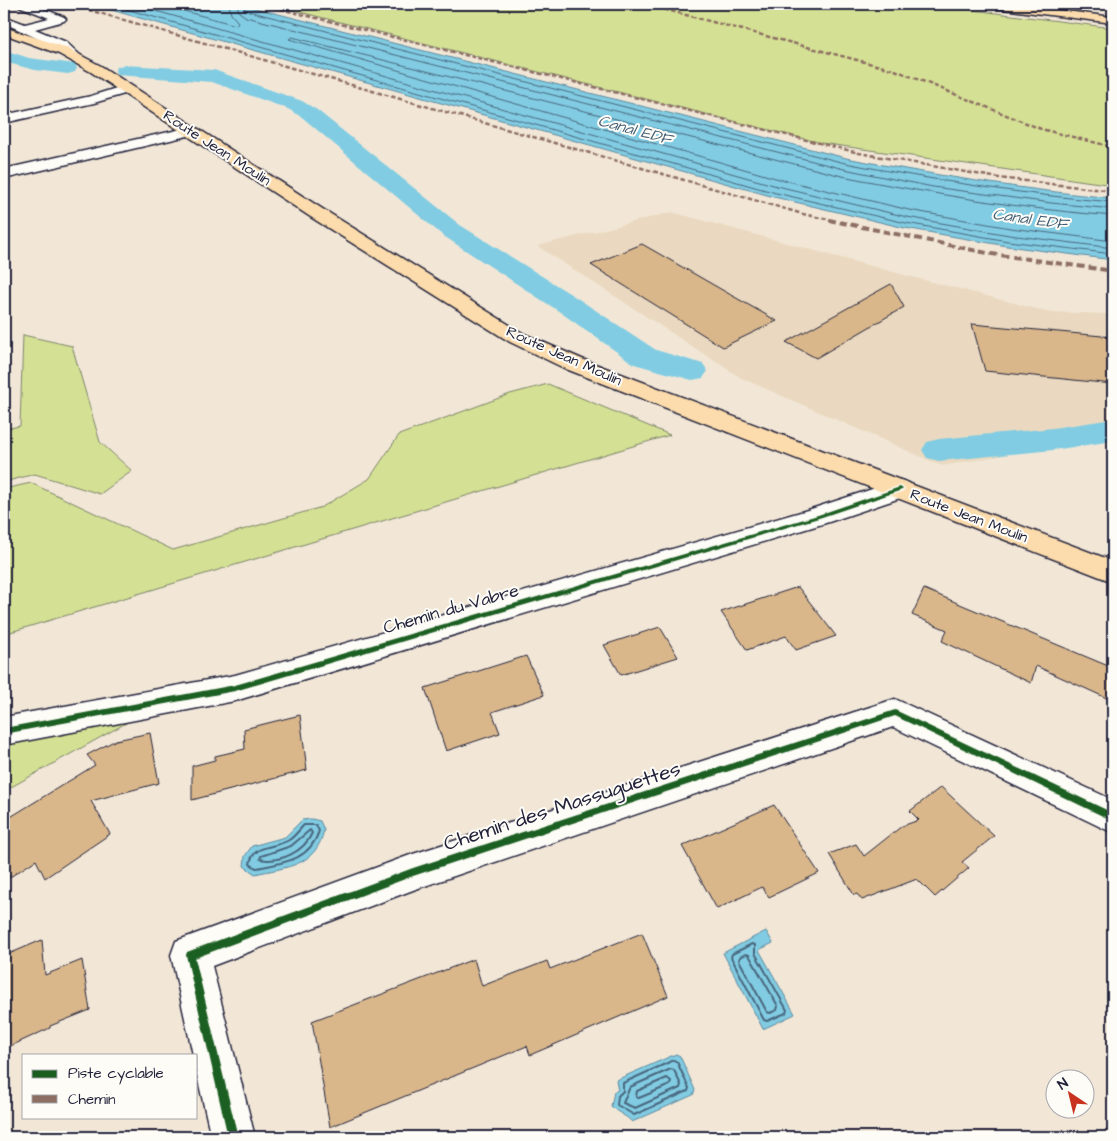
<svg xmlns="http://www.w3.org/2000/svg" width="1117" height="1141" viewBox="0 0 1117 1141" font-family="'Architects Daughter',sans-serif">
<style>
.built{fill:#ead9c0}
.green{fill:#d4e194;stroke:#7b8268}
.water{fill:#81cce2;stroke:#5b889f}
.lines{fill:none;stroke-linecap:round;stroke-linejoin:round}
.shore-far1{stroke:#48667e;stroke-width:1}
.shore{stroke:#48667e;stroke-width:2}
.canal{fill:#81cce2;fill-rule:evenodd}
.building{fill:#d9b78b;stroke:#22223b}
.minor-casing{stroke:#22223b;stroke-width:3}
.major-casing{stroke:#22223b;stroke-width:3}
.highway-casing{stroke:#22223b;stroke-width:3}
.minor{fill:#fdfcf7;fill-rule:evenodd}
.major{fill:#fcdcac;fill-rule:evenodd}
.highway{fill:#fcdcac;fill-rule:evenodd}
.quiet-far1{stroke:#8d6e63;stroke-width:2.5;stroke-dasharray:4.5 2.5;stroke-linecap:butt}
.quiet{stroke:#8d6e63;stroke-width:4;stroke-dasharray:7 4;stroke-linecap:butt}
.cycleway-casing{stroke:#fdfcf7;stroke-width:3}
.cycleway{fill:#1b5e20;fill-rule:evenodd}
.labels{text-anchor:middle;dominant-baseline:central;stroke-width:4;stroke-linejoin:round;paint-order:stroke}
.far-street-label{font-size:15px;fill:#22223b;stroke:#fdfcf7}
.far-water-label{font-size:16px;font-style:italic;fill:#435e75;stroke:#fdfcf7}
.street-label{font-size:18px;fill:#22223b;stroke:#fdfcf7}
.near-street-label{font-size:21px;fill:#22223b;stroke:#fdfcf7}
</style>
<rect width="100%" height="100%" fill="#f2e7d7"/>
<filter id="ink" filterUnits="userSpaceOnUse"><feTurbulence type="fractalNoise" baseFrequency=".02" numOctaves="2"/><feDisplacementMap in="SourceGraphic" scale="10" xChannelSelector="R" yChannelSelector="G"/><feConvolveMatrix kernelMatrix="1 2 1 2 8 2 1 2 1" color-interpolation-filters="sRGB"/></filter>
<g filter="url(#ink)">
<path class="built" d="M672,212L901,274L1049,312L1113,314V436L942,466L741,378L537,246Z"/>
<path class="green" d="M268,4H926L1113,28V185L821,143Z
M23,335L72,346L100,442L132,471L100,494L35,474L4,482V429L20,426Z
M548,384L670,435L4,634V489L31,483L173,550L322,507L369,479L399,435L510,394Z
M128,722L4,791V744Z"/>
<path class="water" d="M90,4H239L846,158C935,175 1023,190 1113,198V260L1007,246L905,228L774,197Z
M312,819L320,821L324,830C316,867 286,867 255,874L244,866L245,856L252,846L285,837L302,820Z
M766,931L773,943L759,950L795,1014L763,1029L723,953Z
M676,1054L680,1056L695,1090L693,1095L632,1122C626,1115 617,1113 611,1106L614,1092L618,1090L616,1080Z"/>
<g class="lines">
<path class="shore-far1" d="M108,4L776,193L906,223L1008,241L1113,254
M131,4L777,186L907,217L1009,235L1113,248
M158,4L236,25L238,22L231,14L229,4
M237,4L239,12L246,17L844,169L933,187L1051,203L1113,209
M243,4L244,8L248,11L845,163C934,180 1023,195 1113,202
M1113,216C1022,209 932,194 842,176L292,37L289,39L779,179L909,210L1010,228L1113,241
M304,825H316"/>
<path class="shore" d="M304,825H316L319,831C309,861 284,863 256,868L250,864C253,843 275,849 289,840C295,836 299,830 304,825Z
M310,830L312,833C304,852 280,863 260,859L261,856L291,846Z
M752,944L755,945V953L787,1010L786,1013L767,1021L764,1020L731,957L732,954Z
M746,954L749,955L778,1006L777,1010L770,1013L767,1012L739,960L740,957Z
M674,1060L677,1062L689,1088L688,1091L634,1115L617,1105L618,1096L623,1091V1083Z
M671,1069L674,1070L681,1085L680,1088L635,1108L623,1103L630,1087Z
M667,1078L671,1081L670,1085L639,1098L636,1097L637,1091Z"/>
<path class="canal" d="M4,50L29,58L75,64L77,68L75,72L68,74L35,70L4,62Z
M124,65L214,70L302,101L317,110L460,225L577,298L656,350L703,364L708,371L703,378L692,380L634,364L557,310L442,235L303,118L288,109L212,82L117,75L115,71L117,67Z
M1113,419V441L1053,450L939,461L927,458L922,450L927,442L939,439L1053,428Z"/>
</g>
<path class="building" d="M642,244L731,295L777,321L723,347L591,265Z
M891,284L904,307L816,358L786,342Z
M972,324L1113,337V384L985,371Z
M798,587L836,636L796,650L786,636L747,650L721,612Z
M924,589L1113,668V701L1036,666L1031,683L942,641L947,630L912,615Z
M660,627L678,657L621,675L604,645Z
M526,656L544,695L492,712L500,733L446,751L425,688Z
M300,715L307,770L192,800V766L215,760V756L245,749L244,729Z
M150,733L159,783L91,801L110,834L45,878L36,860L4,881V821L95,765L87,755L116,740Z
M941,787L994,836L962,862L969,868L935,897L917,879L862,900L857,894L854,895L829,854L856,844L864,856L902,826L919,820L910,811Z
M774,805L819,873L769,897L762,887L717,909L682,846Z
M642,933L668,996L530,1055L527,1046L330,1127L312,1021L474,959L482,986L547,961L550,969Z
M42,940L45,975L82,960L90,1010L50,1026V1028L4,1049V956Z"/>
<g class="lines">
<defs>
<path id="minor" d="M18,4H32L64,17L66,19L64,21L35,29L66,42L82,57L84,60L82,63H74L58,48L4,23V16L25,24L49,18L19,6Z
M126,85L133,89L131,92L94,103L4,123V115L91,96Z
M191,127L196,128L198,131L196,134L4,179V169Z
M900,480L909,483L913,489L909,495L829,522L235,701L4,745V717L235,675L811,509Z
M895,699L1113,800V833L893,727L413,890L212,966L255,1137H211L196,1071V1055H193L171,955L176,941L413,854Z"/>
<path id="major" d="M4,27L67,48L101,66L321,208L524,334L582,359L1113,561V582L566,369L510,342L309,216L91,72L59,54L4,34Z"/>
<path id="highway" d="M982,4H1011L1113,17V23L987,7Z"/>
</defs>
<use href="#minor" class="minor-casing"/>
<use href="#major" class="major-casing"/>
<use href="#highway" class="highway-casing"/>
<use href="#minor" class="minor"/>
<use href="#major" class="major"/>
<use href="#highway" class="highway"/>
<path class="quiet-far1" d="M68,4L803,214L835,221
M260,4L859,153L999,178L1113,191
M644,4L895,70L1041,129L1113,147"/>
<path class="quiet" d="M829,220L992,254L1113,271"/>
<defs>
<path id="cycleway" d="M900,487L903,489L902,490L822,517L235,691L4,734V728L235,685L818,515Z
M895,710L1113,813V821L895,716L413,876L195,958L238,1137H228L186,955L187,952L413,868Z"/>
</defs>
<use href="#cycleway" class="cycleway-casing"/>
<use href="#cycleway" class="cycleway"/>
</g>
</g>
<g class="labels">
<g class="far-street-label">
<text transform="translate(217 148) rotate(33)">Route Jean Moulin</text>
<text transform="translate(564 356) rotate(24)">Route Jean Moulin</text>
<text transform="translate(969 516) rotate(21)">Route Jean Moulin</text>
</g>
<g class="far-water-label">
<text transform="translate(635 130) rotate(15)">Canal EDF</text>
<text transform="translate(1030 219) rotate(8)">Canal EDF</text>
</g>
<g class="street-label">
<text transform="translate(451 609) rotate(-16)">Chemin du Vabre</text>
</g>
<g class="near-street-label">
<text transform="translate(562 806) rotate(-18)">Chemin des Massuguettes</text>
</g>
</g>
<rect width="1117" height="1141" fill="none" stroke="#fdfcf7" stroke-width="20"/>
<rect x="10" y="10" width="1097" height="1121" fill="none" stroke="#22223b" stroke-width="2" filter="url(#ink)"/>
<rect x="22" y="1054" width="175" height="65" fill="#fdfcf7" stroke="#a5a5ac"/>
<rect x="32" y="1070" width="25" height="8" fill="#1b5e20" stroke="#a5a5ac"/>
<text x="68" y="1078" font-size="15" fill="#22223b">Piste cyclable</text>
<rect x="32" y="1095" width="25" height="8" fill="#8d6e63" stroke="#a5a5ac"/>
<text x="68" y="1104" font-size="15" fill="#22223b">Chemin</text>
<g transform="translate(1070 1094) rotate(325)"><circle r="24" fill="#fdfcf7" stroke="#a5a5ac"/>
<path d="M0-4L9 19L0 12L-9 19Z" fill="#c8321e"/>
<text y="-8" font-size="14" font-weight="bold" text-anchor="middle" fill="#22223b">N</text>
</g>
</svg>
